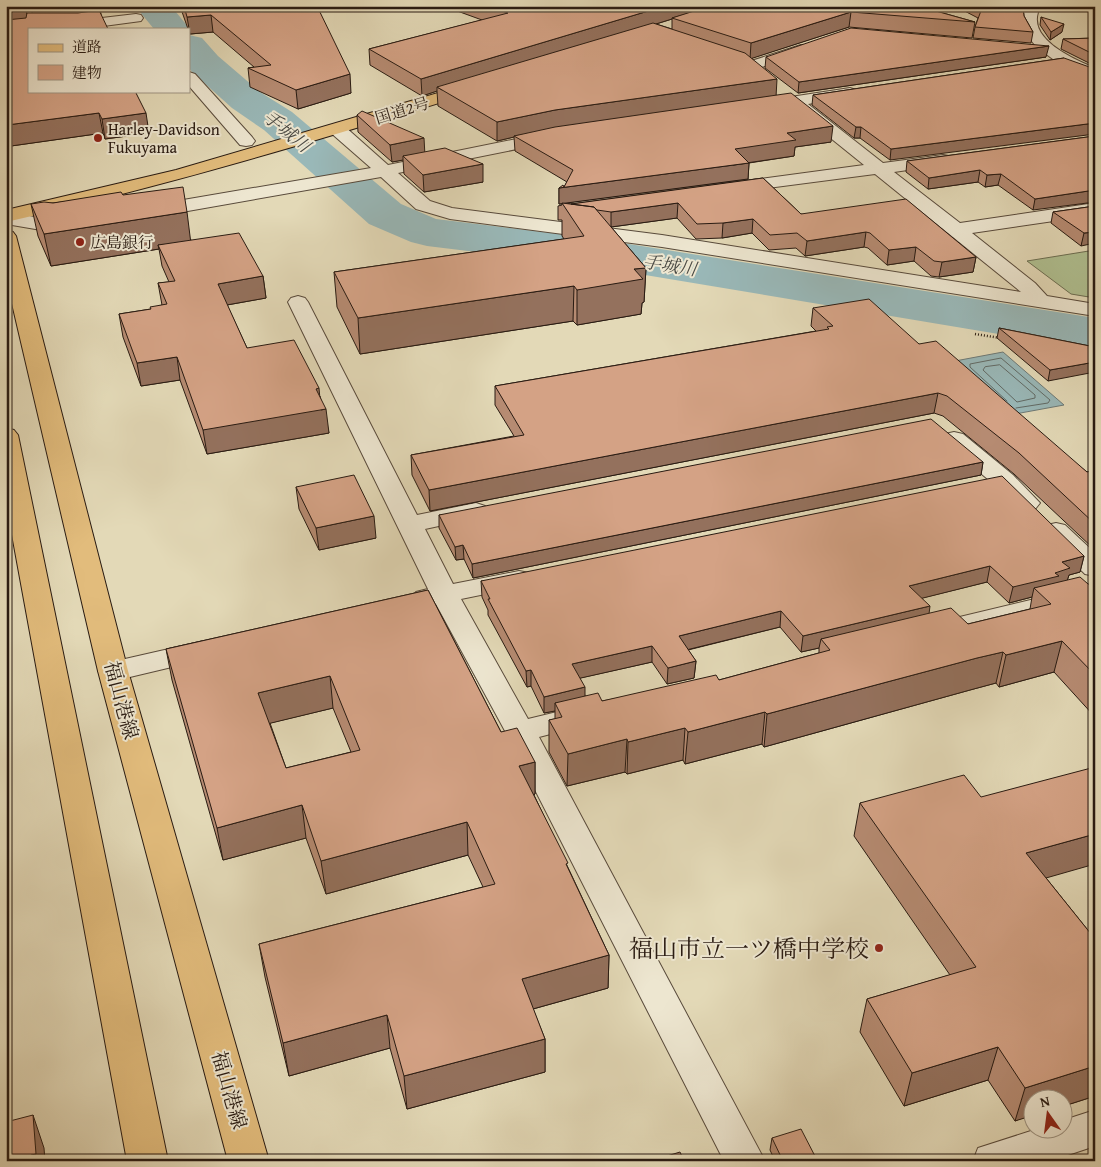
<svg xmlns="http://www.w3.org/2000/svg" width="1101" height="1167" viewBox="0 0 1101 1167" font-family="'Gentium Book Plus','Noto Serif JP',serif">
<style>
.green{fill:#b0c091;stroke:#6c6e52}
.water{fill:#99b8b8;stroke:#6c7976}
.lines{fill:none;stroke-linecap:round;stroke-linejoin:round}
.shore{stroke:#616a65;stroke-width:1}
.river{fill:#99b8b8;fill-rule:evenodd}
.minor-casing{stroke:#584a3b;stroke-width:2}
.major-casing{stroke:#291b12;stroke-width:2}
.highway-casing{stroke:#291b12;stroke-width:2}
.path{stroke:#291b12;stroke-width:2.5;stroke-dasharray:1 2;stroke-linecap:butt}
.minor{fill:#ede6d0;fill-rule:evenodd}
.major{fill:#e2bc7c;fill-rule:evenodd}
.highway{fill:#e2bc7c;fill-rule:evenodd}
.wall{fill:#b68b72;stroke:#291b12;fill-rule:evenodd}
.shaded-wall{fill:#94715d;stroke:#291b12}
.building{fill:#d4a285;stroke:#291b12;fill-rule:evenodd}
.poi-dot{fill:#8f2418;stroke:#ede6d0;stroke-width:2}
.labels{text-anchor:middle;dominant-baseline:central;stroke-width:4;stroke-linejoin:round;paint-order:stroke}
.far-street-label{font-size:16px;fill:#291b12;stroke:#ede6d0}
.far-poi-label{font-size:16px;fill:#291b12;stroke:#ede6d0;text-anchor:start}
.far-water-label{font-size:18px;font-style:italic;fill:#4b4a44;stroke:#ede6d0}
.street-label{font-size:20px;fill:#291b12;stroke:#ede6d0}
.near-poi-label{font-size:24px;fill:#291b12;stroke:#ede6d0;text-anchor:end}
</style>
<rect width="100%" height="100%" fill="#e3d9b7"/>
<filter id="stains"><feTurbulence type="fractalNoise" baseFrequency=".004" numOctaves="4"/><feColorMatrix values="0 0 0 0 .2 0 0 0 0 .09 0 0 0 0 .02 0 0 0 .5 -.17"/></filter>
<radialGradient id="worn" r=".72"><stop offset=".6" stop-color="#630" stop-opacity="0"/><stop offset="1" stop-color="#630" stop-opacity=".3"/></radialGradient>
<path class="green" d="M1095,250V298L1071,294L1027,261Z"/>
<path class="water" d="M1003,352L1064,405L1015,414L955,361Z"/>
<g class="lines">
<path class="shore" d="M1000,365L1035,395V398L1017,402L983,370L985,367Z
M1007,401L970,367V364L1001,358L1050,400L1048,403L1016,408"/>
<path class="river" d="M135,6H171L190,29L189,31V29H154Z
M189,35L202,38L218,56L260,92L292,112L401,204L436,219L591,238L1095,318V350L591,266L427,246L411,242L369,224L264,130L232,108L192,72L189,68Z"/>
<defs>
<path id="minor" d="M1027,6H1041C1022,37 1073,59 1095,68V79L1061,65L1046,54L1005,51L1003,48L1005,45H1035C1025,33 1017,21 1027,6Z
M136,14L141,15L143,18L141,21L81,29H35L42,25Z
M801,45L806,46L808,49L806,52L750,71L745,69L742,66L745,63Z
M189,72L195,74L252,137L255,141L252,145L246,146L240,145L189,86Z
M850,88L856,90L858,93L856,96L808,104L883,163L943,155L949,156L952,160L949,164L894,172L960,223L1095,203V215L972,233L1035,283L1047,296L1095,304V316L662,247L450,219L416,209L381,177L148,218L141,216L139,212L141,208L148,206L371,168L331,133L329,129L331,125H343L388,165L551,132L557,133L560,137L557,141L398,173L430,201L452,208L662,235L1021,292L875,174L730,193L724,192L721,188L724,184L730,183L864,165L797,111L795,108L796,106L764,111L758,109L756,106L758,103L764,101Z
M6,212L59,221L71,219L78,221L81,225L78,229L59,233L6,224Z
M298,296L305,298L308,302L417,515L476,503L485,506L489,511L485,516L425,529L453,584L519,571L529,573L533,579L529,585L461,599L528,719L586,705L597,708L601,715L597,722L539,737L765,1161H724L505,731L436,604L426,606L416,604L412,598L416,592L428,589L288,302L291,298Z
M954,432L963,434L1013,475L1040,503L1036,508L1027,511L1018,508L995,485L945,444L942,439L945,434Z
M1056,523L1065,525L1095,553V576L1085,574L1047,537L1043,531L1047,525Z
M1095,582V601L932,641L922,638L918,632L922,626L1076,589Z
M204,641L214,643L219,650L214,657L113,681L103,678L98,671L103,664Z
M1095,1110V1146L1050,1161H973L978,1148L1034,1130H1064V1120Z"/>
<path id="major" d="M6,230L13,232L16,236L128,671L269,1161H228L98,671L6,278Z
M6,428L14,430L18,435L168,1161H127L6,502Z"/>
<path id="highway" d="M472,83L478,85L480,88L478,91C322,139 166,186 6,222V210L176,170Z"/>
</defs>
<use href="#minor" class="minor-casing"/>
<use href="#major" class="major-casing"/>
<use href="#highway" class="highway-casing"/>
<path class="path" d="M975,334L1000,338"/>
<use href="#minor" class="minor"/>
<use href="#major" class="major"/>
<use href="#highway" class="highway"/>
</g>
<path class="wall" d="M6,6H100L29,29L135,91L149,133L105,139L103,133L11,146L6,129Z
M180,6H317L351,93L298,109L250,87L248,68L254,67L213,32L190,34L189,29H188Z
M449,6H918L975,22L972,38L849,27L752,58L776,95L831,142L795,147L794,156L749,163L748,179L566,203L571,204L763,178L801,214L976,257L973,272L939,277L931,276L914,261L887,265L868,248L864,247L805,256L796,248L769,250L752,233L722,238L696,239L677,218L611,227L646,268L644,302L642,303L641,314L577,325L573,321L360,354L337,307L334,272L564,239L562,236V220H558V206L562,205V204H559V188L564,187L567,182L515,151L514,137L497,141L438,106L437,91L422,96L370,65L369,49L482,20L449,8ZM672,19V29L656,24Z
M955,6L1023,7L1024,16L1033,32L1031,43L973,38L975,27L978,18Z
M1041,17L1062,32L1050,40L1040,25Z
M1095,38V66L1061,49L1063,39Z
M766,57H1046L798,93L765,68Z
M1064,58L890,160L860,138H854L812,105L813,95Z
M357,115L424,152L483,182L424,192L404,174L403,160L392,162L358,132Z
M1095,136L1033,210L998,185L985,187L978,182L928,189L906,172L907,161Z
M123,195L191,240L263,276L266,298L227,305L247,348L320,396L329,433L207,454L180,380L141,386L123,337L119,314L151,309L162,305L158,283L169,282L162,266L159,249L51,266L38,236L31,204L53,203Z
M1095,206L1081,246L1051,223L1053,212Z
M813,308L919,344L1087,472L1095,470V550L1014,474L943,416L934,413L430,511L412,475L411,455L514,436L495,405V386L816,331L811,326Z
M999,328L1095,347L1048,381L997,338Z
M983,462L981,475L473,578L464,559L456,560L439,528V515Z
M296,487L376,538L319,550L299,509Z
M1084,556L1080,572L1069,575L1067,581L1095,590V717L1054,672L999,687L996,683L970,690L764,747L762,744L685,764L683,760L627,774L625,772L567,786L549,752V720L555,719V711L544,713L531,686L527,687L488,615V610L482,597L481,581ZM987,582L1009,603L1032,597L1030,609L968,624L929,614L922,598ZM780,627L801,652L819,648V653L719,680L602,701L585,696L580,678L652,662L667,684L694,678L696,661L688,650Z
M428,590L501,732L535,762V794L534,795L609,955L608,988L533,1009L545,1039V1072L407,1109L390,1048L289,1076L265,977L259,944L483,887L468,855L326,894L306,838L223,860L172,680L166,649ZM333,708L351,752L286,768L270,723Z
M981,797L1091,934L1095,933V1096L1064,1106V1100L1015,1121L988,1080L904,1106L860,1032L867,999L950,975L854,836L860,803Z
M772,1138L817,1161H775L770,1150Z"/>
<path class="shaded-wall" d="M25,6L29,24L6,27V9Z
M36,6H100L101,15L35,26L31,8Z
M665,6H715L672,18V19L442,90L437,87V91L422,96L421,79Z
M851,12L849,27L750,59L751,43Z
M211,15L213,32L190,34L187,17Z
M1064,24L1062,32L1050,40L1051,32Z
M1049,46L1046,57L798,93L799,82Z
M350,74L351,93L298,109L296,90Z
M777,79L776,97L514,136V137L497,141V122L555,110Z
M99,113L103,133L11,146L7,125Z
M146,113L149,133L105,139L102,119Z
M1095,123V134L890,160L891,149Z
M833,126L831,142L795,147L794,156L733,165L735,149L787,133Z
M856,127H861L860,138H854Z
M424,138L425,156H403V160L392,162L390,145Z
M749,163L748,179L559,204V188Z
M483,164V182L424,192L423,175Z
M980,170L978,182L928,189L929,178Z
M1001,174L998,185L985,187L987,175Z
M1095,190V202L1033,210L1035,199Z
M678,203L677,218L611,227V212Z
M187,212L191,244L158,245L159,249L51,266L44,234Z
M753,219L752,233L722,238L723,223Z
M866,232L864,247L805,256L807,241Z
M1095,232V243L1081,246L1084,233Z
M916,247L914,261L887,265L889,250Z
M976,257L973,272L939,277L942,262Z
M646,268L644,302L642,303L641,314L577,325V290L634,269Z
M263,276L266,298L221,306L218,284Z
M574,286L573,321L360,354L358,318Z
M177,357L180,380L141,386L137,363Z
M1095,362V372L1048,381L1050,370Z
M319,388L321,410L326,409L329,433L207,454L203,430Z
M938,393L934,413L430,511L429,490Z
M983,462L981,475L473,578L472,564Z
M374,516L376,538L319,550L316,528Z
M463,545L464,559L456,560L455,547Z
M1084,556L1080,572L1069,575L1066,584L1034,588L1032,597L1009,603L1013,587L1062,562Z
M990,566L987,582L907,602L909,586Z
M930,606L928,622L821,639L819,648L801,652L803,636Z
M781,611L780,627L678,652L679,636Z
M1062,641L1054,672L999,687L1006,655Z
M652,646V662L572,680V664Z
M1003,652L996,683L970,690L764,747L767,714L977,658Z
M696,661L694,678L667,684L668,668Z
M531,670V686L527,687L526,671Z
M330,676L333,708L263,725L258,693Z
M585,687V704L555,703V711L544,713V697Z
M765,712L762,744L685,764L688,732Z
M685,728L683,760L627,774L628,742Z
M627,739L625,772L567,786L568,754Z
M535,762V794L520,798L519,766Z
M302,805L306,838L223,860L217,828Z
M467,822L468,855L326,894L321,861Z
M1095,834V864L1018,886L1026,853Z
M609,955L608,988L522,1012V979Z
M387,1015L390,1048L289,1076L283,1043Z
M545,1039V1072L407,1109L404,1076Z
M998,1047L988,1080L904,1106L912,1073Z
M1095,1066V1096L1064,1106V1100H1034V1115L1015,1121L1025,1088Z
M33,1115L44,1148L45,1161H32L31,1155Z"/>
<path class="building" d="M6,6H36L31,8L25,6L6,9Z
M184,6H317L350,74L296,90L248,68L271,65L211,15L187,17Z
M488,6H665L421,79L369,49L508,13Z
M710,6H918L975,22L851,12L751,43L672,18Z
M978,6L1023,7L1024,16L1033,32L975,27L982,8Z
M99,10L108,29H29V91H135L146,113L102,119L99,113L7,125L6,20L26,18L27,13H78Z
M1041,17L1064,24L1051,32Z
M653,23L745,53L777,79L555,110L497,122L437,87Z
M851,28L1049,46L799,82L766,57Z
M1095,38V55L1063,39Z
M1064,58L1095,69V123L891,149L861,127H856L813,95Z
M791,93L833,126L787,133L796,140L735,149L749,163L559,188L563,185L564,187L573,170L514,136L555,127Z
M362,111L424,138L390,145L357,115Z
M1095,136V190L1035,199L1001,174L987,175L980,170L929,178L907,161Z
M445,148L483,164L423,175L403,156Z
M763,178L801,214L906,199L976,257L942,262L934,261L916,247L889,250L870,233L866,232L807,241L797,233L770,235L753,219L723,223L697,224L678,203L611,212L597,210L594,207L571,204Z
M183,187L187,212L44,234L31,204L44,202L53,203L121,192L123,195Z
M562,203L594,207L646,268L634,269L643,279L577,290L574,286L358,318L334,272L584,236Z
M1095,206V232L1084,233L1053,212Z
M239,233L263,276L218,284L247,348L294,340L319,388L316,389L326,409L203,430L177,357L137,363L119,314L151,309L150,307L167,304L158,283L175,281L158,245Z
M869,299L919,344L936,341L1087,472L1095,470V524L1019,453L947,396L938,393L429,490L411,455L524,435L495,386L829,329L827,327L833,326L813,308Z
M999,328L1095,347V362L1050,370Z
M931,419L983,462L472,564L463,545L455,547L439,515Z
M354,475L374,516L316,528L296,487Z
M1002,476L1084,556L1062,562L1070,568L1055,573L1059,576L1013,587L990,566L909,586L930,606L803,636L781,611L679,636L696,661L668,668L652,646L572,664L585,687L544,697L531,670L526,671L488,599H490L481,581Z
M1080,577L1095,590V675L1062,641L1006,655L1003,652L977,658L767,714L765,712L688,732L685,728L628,742L627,739L568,754L549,720L562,717L555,703L598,693L602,701L716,675L719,680L830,650L821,639L951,608L968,624L1051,604L1034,588Z
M428,590L501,732L517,728L535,762L519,766L568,863L566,864L609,955L522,979L545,1039L404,1076L387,1015L283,1043L259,944L495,884L467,822L321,861L302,805L217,828L166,649ZM330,676L360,750L286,768L258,693Z
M1095,767V834L1026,853L1091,934L1095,933V1066L1025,1088L998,1047L912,1073L867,999L976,967L860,803L964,775L981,797Z
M33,1115L36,1154L31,1155L32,1161H6V1122Z
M801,1129L817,1160L783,1161L772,1138Z
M680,1152L684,1161H651Z"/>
<g class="poi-dot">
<circle cx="98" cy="138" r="5"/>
<circle cx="80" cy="242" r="5"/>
<circle cx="879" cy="948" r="5"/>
</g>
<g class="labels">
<g class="far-street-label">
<text transform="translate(402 110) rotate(-17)">国道2号</text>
</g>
<g class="far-poi-label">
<text x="108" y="129">Harley-Davidson<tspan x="108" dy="18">Fukuyama</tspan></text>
<text x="90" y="242">広島銀行</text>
</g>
<g class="far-water-label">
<text transform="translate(287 131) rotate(39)">手城川</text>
<text transform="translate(670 265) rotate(9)">手城川</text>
</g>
<g class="street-label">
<text transform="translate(122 700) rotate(75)">福山港線</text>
<text transform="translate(230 1090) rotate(74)">福山港線</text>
</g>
<g class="near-poi-label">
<text x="869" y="948">福山市立一ツ橋中学校</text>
</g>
</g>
<rect width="1101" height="1167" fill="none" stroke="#e3d9b7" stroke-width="25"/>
<rect x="8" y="8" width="1086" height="1152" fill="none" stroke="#291b12" stroke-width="2.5"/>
<rect x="12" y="12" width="1076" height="1142" fill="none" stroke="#291b12"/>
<rect x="28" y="28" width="162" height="65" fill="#ede6d0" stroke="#9f9584"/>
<rect x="38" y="44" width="25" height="8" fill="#e2bc7c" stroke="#9f9584"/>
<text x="72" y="52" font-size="15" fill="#291b12">道路</text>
<rect x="38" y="65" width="25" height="15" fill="#d4a285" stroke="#9f9584"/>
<text x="72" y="78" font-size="15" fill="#291b12">建物</text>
<g transform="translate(1048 1114) rotate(346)"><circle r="24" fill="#ede6d0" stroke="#9f9584"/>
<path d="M0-4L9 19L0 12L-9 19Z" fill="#8f2418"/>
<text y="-8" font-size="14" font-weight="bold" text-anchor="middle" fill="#291b12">N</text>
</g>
<rect width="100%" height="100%" filter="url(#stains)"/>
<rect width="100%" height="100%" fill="url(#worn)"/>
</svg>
